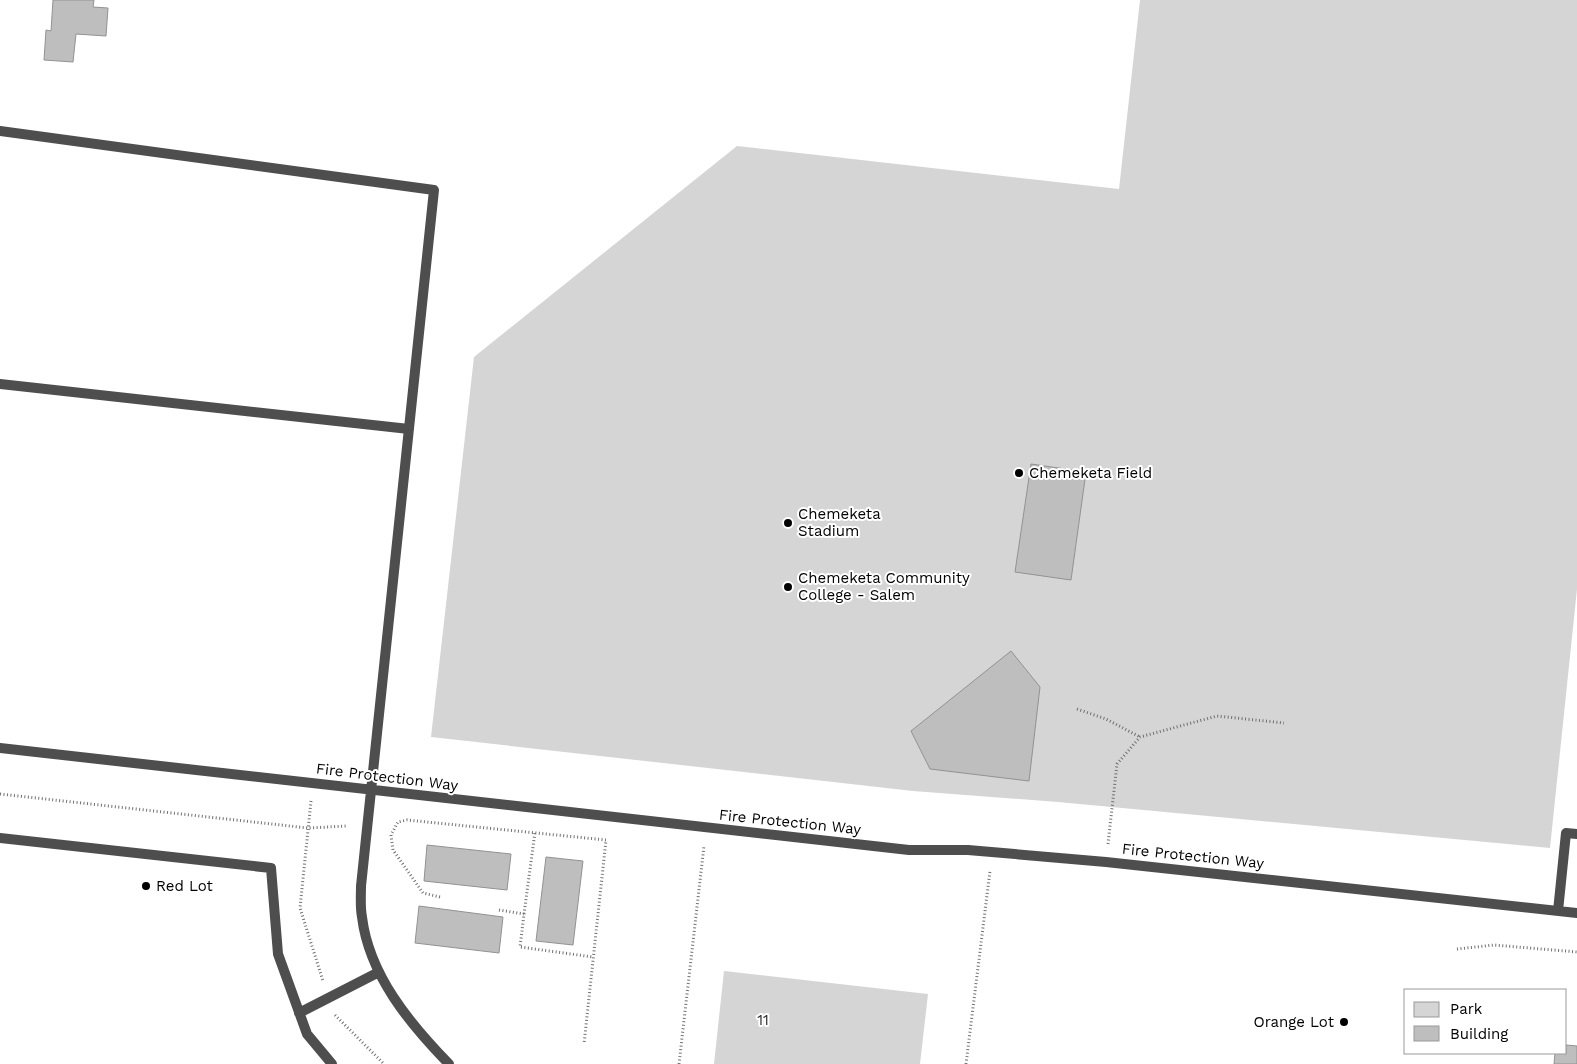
<svg xmlns="http://www.w3.org/2000/svg" width="1577" height="1064" viewBox="0 0 1577 1064" font-family="'Work Sans',sans-serif">
<style>
.green{fill:#d5d5d5}
.building{fill:#bebebe;stroke:#929292}
.lines{fill:none;stroke-linecap:round;stroke-linejoin:round}
.path{stroke:#707070;stroke-width:3;stroke-dasharray:1 2.5;stroke-linecap:butt}
.service{stroke:#4e4e4e;stroke-width:10}
.poi-dot{fill:#000;stroke:#fff;stroke-width:2}
.labels{text-anchor:middle;dominant-baseline:central;stroke-width:4;stroke-linejoin:round;paint-order:stroke}
.poi-label{font-size:15px;fill:#000;stroke:#fff;text-anchor:start}
.street-label{font-size:15px;fill:#000;stroke:#fff}
.park-label{font-size:15px;fill:#2c2c2c;stroke:#fff}
</style>
<rect width="100%" height="100%" fill="#fff"/>
<path class="green" d="M1140,0H1577V589L1550,848L1058,802L913,791L431,737L474,357L737,146L1119,189Z
M724,971L928,994L920,1064H714Z"/>
<path class="building" d="M53,0H94L93,7L108,8L106,36L76,34L73,62L44,60L46,30L51,31Z
M1031,464L1086,472L1071,580L1015,572Z
M1011,651L1040,687L1029,781L930,769L911,731Z
M427,845L511,854L507,890L424,881Z
M546,857L583,861L573,945L536,941Z
M419,906L503,917L499,953L415,943Z
M1566,1045L1577,1046V1064H1554L1555,1053H1566Z"/>
<g class="lines">
<path class="path" d="M1077,709L1106,719L1140,737
M0,794L308,828L347,826
M311,801L300,908L323,981
M1108,844L1117,764L1140,737L1217,716L1284,723
M440,897L423,893L393,850L391,835L398,822L407,820L606,840L584,1044
M499,910L524,914L520,947L593,957
M524,914L535,832
M1457,949L1494,945L1577,952
M335,1015L384,1064
M679,1064L704,846
M966,1064L990,871"/>
<path class="service" d="M0,131L434,190L361,886C361,896 360,907 362,917C369,975 410,1024 449,1064
M0,384L409,429
M0,748L909,850H968L1106,862L1577,913
M0,838L271,868L278,954L307,1034L332,1064
M1558,911L1566,833L1577,834
M299,1013L379,972"/>
</g>
<g class="poi-dot">
<circle cx="1019" cy="473" r="5"/>
<circle cx="788" cy="523" r="5"/>
<circle cx="788" cy="587" r="5"/>
<circle cx="146" cy="886" r="5"/>
<circle cx="1344" cy="1022" r="5"/>
</g>
<g class="labels">
<g class="poi-label">
<text x="1029" y="473">Chemeketa Field</text>
<text x="798" y="514">Chemeketa<tspan x="798" dy="17">Stadium</tspan></text>
<text x="798" y="578">Chemeketa Community<tspan x="798" dy="17">College - Salem</tspan></text>
<text x="156" y="886">Red Lot</text>
<text x="1334" y="1022" text-anchor="end">Orange Lot</text>
</g>
<g class="street-label">
<text transform="translate(387 777) rotate(7)">Fire Protection Way</text>
<text transform="translate(790 822) rotate(6)">Fire Protection Way</text>
<text transform="translate(1193 856) rotate(6)">Fire Protection Way</text>
</g>
<g class="park-label">
<text x="763" y="1020">11</text>
</g>
</g>
<rect x="1404" y="989" width="162" height="65" fill="#ffffff" stroke="#999999"/>
<rect x="1414" y="1002" width="25" height="15" fill="#d5d5d5" stroke="#999999"/>
<text x="1450" y="1014" font-size="15" fill="#000000">Park</text>
<rect x="1414" y="1026" width="25" height="15" fill="#bebebe" stroke="#999999"/>
<text x="1450" y="1039" font-size="15" fill="#000000">Building</text>
</svg>
